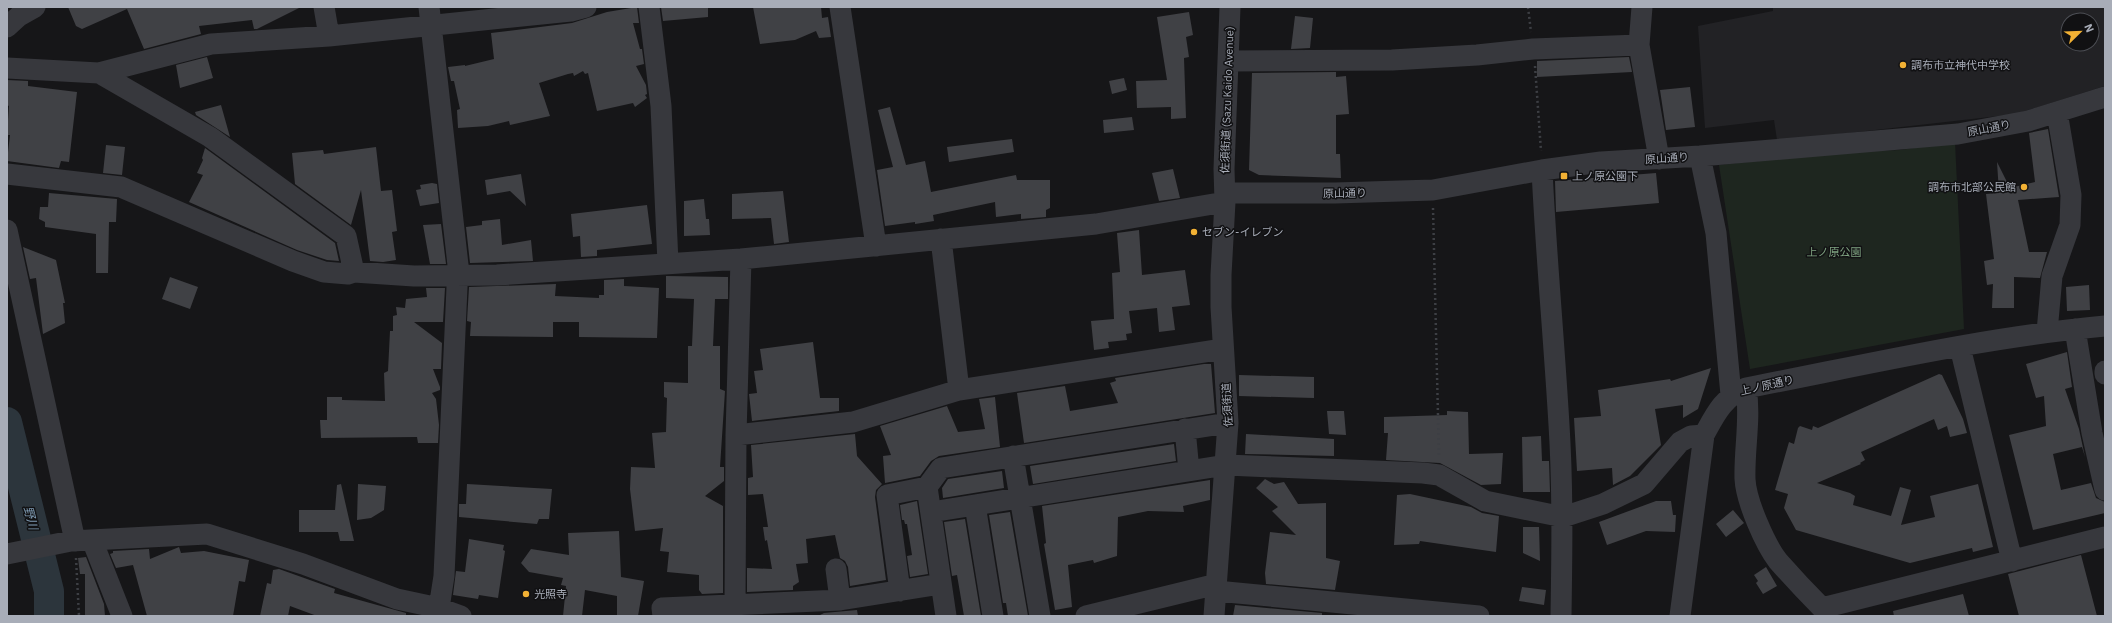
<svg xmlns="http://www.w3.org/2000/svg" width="2112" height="623" viewBox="0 0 2112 623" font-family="'IBM Plex Sans','Noto Sans JP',sans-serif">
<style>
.built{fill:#222225;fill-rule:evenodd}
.green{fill:#1e261f}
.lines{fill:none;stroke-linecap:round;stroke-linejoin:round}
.river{stroke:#2c353c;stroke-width:30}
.building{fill:#404145}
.path{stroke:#3d3f44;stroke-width:2.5;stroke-dasharray:2 3;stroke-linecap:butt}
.minor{stroke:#37383d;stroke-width:21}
.poi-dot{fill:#f2b134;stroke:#111113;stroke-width:1.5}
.labels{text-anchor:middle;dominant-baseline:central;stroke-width:3;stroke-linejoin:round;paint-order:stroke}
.poi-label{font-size:11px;fill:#a8adb8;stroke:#111113;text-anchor:start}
.street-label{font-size:11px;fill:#a8adb8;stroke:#111113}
.park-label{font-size:11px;fill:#7fa381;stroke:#111113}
.water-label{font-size:12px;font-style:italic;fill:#7f9bb3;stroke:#111113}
</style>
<rect width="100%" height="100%" fill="#161618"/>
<path class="built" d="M1773,7H2105V86L2016,114L1831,135L1777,140L1774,120L1705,128L1698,26L1773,11ZM2068,20H2092V44H2068Z"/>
<path class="green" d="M1955,142L1964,329L1750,369L1719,165L1848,152L1900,150Z"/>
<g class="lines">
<path class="river" d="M7,422L49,591V616"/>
</g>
<path class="building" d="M68,7H301L257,29H254L252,20L199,26L201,34L144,49L127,9L82,29L76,26Z
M637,7L639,23H633L640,49H642L644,64L636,66L646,85L647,94L645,95L647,98L635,107L633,103L597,111L588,73L585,74L583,71L574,76L573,73L568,74L539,83L550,116L510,125L509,121L488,126L458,128L457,110L460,109L454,81H451L448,67L465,65V66L494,59L491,33L572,23L607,12Z
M661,7H708V17L663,21Z
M753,7H821L822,18L828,17L831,37L819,38L816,31L795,40L760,44Z
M1189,12L1193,35L1186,37L1189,57L1184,58L1186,118L1171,119V107L1137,108L1136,81L1167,80L1157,17Z
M1295,16L1313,18L1310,48L1291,49Z
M207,57L213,78L180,88L176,65Z
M1629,57L1632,72L1537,77V61Z
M1336,72V77L1346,76L1349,114L1336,115V154H1340L1341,178L1259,175L1249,170L1252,73Z
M1124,78L1127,90L1112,94L1109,81Z
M7,80L28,81V86L77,92L69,162L61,161L59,168L7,161L10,135H7L9,106L7,105Z
M1690,87L1695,127L1666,130L1660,90Z
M221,105L230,137L196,115L195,112Z
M890,107L906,165L925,161L931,192L1016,175L1017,180H1050V208L1046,210V217L1021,219V214L996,217L995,202L933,215L934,221L915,224V222L885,226L877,170L893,167L878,110Z
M1132,117L1134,130L1104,133L1103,120Z
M2048,129L2059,197L2018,200L2029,252H2047L2040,278L2014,277V308H1992L1993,284L1987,285L1984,261L1994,259L1986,194L1999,193L1997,162L2010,188L2035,182L2029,133Z
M1012,139L1014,152L949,162L947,147Z
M106,145L125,147L122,175L103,173Z
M376,147L381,191L392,190L397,231L392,232L396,260L383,262L370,261L361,190L351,225L295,184L292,153L323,150L324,154Z
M205,148L335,243L339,261L327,260L297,250L189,202L203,175L197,173L203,160L202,158Z
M1173,169L1180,198L1159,201L1152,173Z
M1656,173L1659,203L1556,212L1555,181Z
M521,174L526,206L510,191L487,195L485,180Z
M432,183L437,184L439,203L420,206L416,190L421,189L420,185Z
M783,191L789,242L774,244L771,218L732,219V194Z
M49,193L117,199L116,222H109L108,273H96V234L45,227V222L39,219L40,207H48Z
M704,199L706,219H709L710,235L684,236V201Z
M647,205L652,244L597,250V256L581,257L580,236L573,237L571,214Z
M500,219L502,245L531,240L533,261L470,263L466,227L482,225V221Z
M441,224L446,264H430L423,225Z
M1139,230L1142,275L1185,270L1190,305L1172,307L1175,330L1159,332L1157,308L1129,311L1132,333L1126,334L1127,340L1108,342L1109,348L1094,350L1091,321L1114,319L1112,273L1120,272L1117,233Z
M23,247L56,260L65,303H63L65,323L43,334L36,278L30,279Z
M666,276L728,277V299H715L713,346H720V389L725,391L720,467H724V481L705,496L723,506V593L702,594L699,590V575L667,572L669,552L660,551L663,528L635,531L630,489L631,467L655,468L652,433L666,432L667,398L664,397V382L688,383V346H692L694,299L666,298Z
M170,277L198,287L190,309L162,299Z
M624,279V286L659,288L657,338L579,337V322H553V337L470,336L471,322L467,321L469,287L556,284L555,296L599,298V295H604V280Z
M2089,285L2090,310L2067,311L2066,287Z
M426,288H445L443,322H414L442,343L441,369H433L440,387V390L432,393L436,399L439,425L438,443H418L417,437L321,438L320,420H327V397H342V400L385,401L384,373L388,371L390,331H393V316L397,315L396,307L405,308L406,299L427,297Z
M813,342L820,398H839V411L752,421L749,394L757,393L754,371L763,370L760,349Z
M2067,352L2072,387L2065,389L2079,429L2085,457L2082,447L2053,454L2061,490L2091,483L2096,498L2105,502V513L2033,530L2009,435L2046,426L2044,396L2036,398L2026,364Z
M1204,364H1211L1215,413L1024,443L1017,393L1065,386L1070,411L1118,403L1110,383L1116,381L1115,378Z
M1711,368L1698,409L1683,418V405L1655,409L1661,445L1630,476L1613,485L1612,468L1577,471L1574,418L1601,416L1598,390L1670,379L1671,381Z
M1939,374L1942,375L1963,419L1967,433L1950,437L1947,426L1938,430L1934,419L1861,452L1865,460L1860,463L1861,464L1817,483L1850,493L1855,496L1853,505L1891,516L1900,487L1911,490L1901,525L1935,517L1930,496L1978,484L1993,547L1973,552L1972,548L1910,563L1796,530L1784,508L1788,494L1775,490L1789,442L1794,444L1798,428L1800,426L1812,430L1813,426L1818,428Z
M1239,375L1314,377V398L1239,396Z
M995,397L1000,447L939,456L931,461L920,476L885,483L883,456L891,455L880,426L947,406L958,432L985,429L979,399Z
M1327,411H1344L1346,435L1329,434Z
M1447,411L1468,412L1469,454L1503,453L1501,484L1481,485L1440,463L1386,460L1388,433H1384V417L1447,415Z
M855,434L857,456L882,484L876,490L875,497L886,580L850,586L848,567L845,561L840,558L835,535L806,539L808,563L796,564L799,582L793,586V590L747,592V568L772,569L767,540L765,541L763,527H768L763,494L748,495V478L753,477L751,445Z
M1246,434L1334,439V456L1245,454Z
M1541,436L1542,461H1549L1550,492H1523L1522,437Z
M1174,444L1176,461L1033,484L1030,466Z
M1002,471L1004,488L943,498L942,488L948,479Z
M1265,479L1274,484L1284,482L1298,504L1326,503V558L1340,561L1335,590L1266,584L1265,573L1270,532L1296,535L1272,511L1278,507L1256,488Z
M1210,480V500L1183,506L1184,512L1148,511L1118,517L1117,556L1094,563L1093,560L1068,565L1072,607L1055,610L1044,544L1046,543L1042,506Z
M341,484L354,541H340L338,532H299V510H335L337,485Z
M358,484L386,486L384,510L371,518L357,520Z
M467,484L552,489L549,519H539L537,524L459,517V504H466Z
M1410,494L1471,507L1482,513L1499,516L1496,552L1420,541L1419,544L1394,545L1397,495Z
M917,501L928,574L910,577L907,556L912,555L907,524H905L904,520H902L900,505Z
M1656,501H1671L1673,515H1676L1675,532L1646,531L1607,545L1599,522Z
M1733,510L1744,523L1726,537L1716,524Z
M1010,512L1028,616H1008L1006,603H1003L989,515Z
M965,519L981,616H964L957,575L952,576L944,522Z
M1523,527H1539L1540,561L1523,553Z
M619,531L621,577L644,581L638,616H617V596L585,590L582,616H563L566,586L561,585L563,578L529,572L521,563L531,549L569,555L568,533Z
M469,539L504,545L503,550L505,551L498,598L479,595L478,599L453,595L456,571L465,572Z
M179,547L181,553L204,551L249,560L245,582L239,581L233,616H147L133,565L116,568L110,554L113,553V551L149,549L150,559Z
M2081,555L2097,616H2019L2008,574Z
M86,557L104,604L105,616H85V574H80L78,558Z
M1766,567L1777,586L1763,594L1756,583L1758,581L1754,575Z
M279,569L335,589L334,593L406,613V616H317L290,606L288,616H260L267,583L271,584L273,570Z
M1522,587L1546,590L1544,605L1519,601Z
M1963,594L1969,616H1894L1893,611Z
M1235,605L1322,613V616H1233Z
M857,610L858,616H818L824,613Z"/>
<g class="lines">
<path class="path" d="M1528,7L1531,32
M1535,66L1541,151
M1433,208L1439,457
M76,558L79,616"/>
<path class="minor" d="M324,7L329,36
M429,7L458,265L444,576L439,608
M649,7L661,106L668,263
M840,7L876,246
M1642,7L1639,45L1659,159
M7,27L19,16L35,7
M1229,61L1392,60L1477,55L1533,49L1639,45
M7,68L99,73L211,44L329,36L571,11L586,7
M99,73L210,137L346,236L354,272
M1700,156L1716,233L1731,395
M1542,170C1546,255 1554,339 1559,425C1563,488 1562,552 1561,616
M7,174L121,187L293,261L324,272L348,274L354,272L414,276L497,275L741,259L1096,224L1225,202
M1225,193H1335L1433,190L1542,170L1601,162L1700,156L1958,134L2028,121L2105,97
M7,230L75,541
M941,239L959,390
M2075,329L2092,433L2105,490
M2047,332L2052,276L2070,225L2071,195L2057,112
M1960,347L2012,561
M2105,371V374
M1746,388C1751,418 1744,449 1745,479C1746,501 1765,544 1778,561C1792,577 1807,593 1822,608L2105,537
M1185,429L1189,471
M736,435L853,422L959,390L1223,349
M1013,456L1040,616
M927,487L941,468L1228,423
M975,505L993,616
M931,512L1226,465L1423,473L1439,475L1485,501L1563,517L1603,504L1644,484L1680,442L1691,436L1704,435
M92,540L122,616
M7,554L71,541L207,534L303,564L397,599L439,608L461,616
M836,569L840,600
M900,591L887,495L927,487L946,616
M1216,591L1479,616
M735,605L736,435L741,259
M663,616L662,608L840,600L941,584
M1086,616L1217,584
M1214,616L1228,423L1221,307V275L1225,202L1224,169L1230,7
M1680,616L1704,435C1715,415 1723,397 1746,388C1865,365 1984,337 2105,326"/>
</g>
<g class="poi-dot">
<circle cx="1903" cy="65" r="4"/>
<rect x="1560" y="172" width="8" height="8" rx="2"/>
<circle cx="2024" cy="187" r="4"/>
<circle cx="1194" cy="232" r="4"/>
<circle cx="526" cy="594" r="4"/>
</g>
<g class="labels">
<g class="poi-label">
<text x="1911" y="65">調布市立神代中学校</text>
<text x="1572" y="176">上ノ原公園下</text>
<text x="2016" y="187" text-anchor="end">調布市北部公民館</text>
<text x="1202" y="232">セブン-イレブン</text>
<text x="534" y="594">光照寺</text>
</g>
<g class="street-label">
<text transform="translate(1227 100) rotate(-88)">佐須街道 (Sazu Kaido Avenue)</text>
<text transform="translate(1989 128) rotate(-11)">原山通り</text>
<text transform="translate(1667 158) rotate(-4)">原山通り</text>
<text transform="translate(1345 193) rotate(-1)">原山通り</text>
<text transform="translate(1767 385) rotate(-13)">上ノ原通り</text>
<text transform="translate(1227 405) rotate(-93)">佐須街道</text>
</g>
<g class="park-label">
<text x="1834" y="252">上ノ原公園</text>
</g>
<g class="water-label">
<text transform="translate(31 518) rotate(76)">野川</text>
</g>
</g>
<rect width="2112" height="623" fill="none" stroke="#a8adb8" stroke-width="16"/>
<g transform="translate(2080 32) rotate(67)"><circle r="19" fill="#111113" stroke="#4d4f55"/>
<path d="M0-3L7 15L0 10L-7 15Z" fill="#f2b134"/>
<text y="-6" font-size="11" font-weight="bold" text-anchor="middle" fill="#a8adb8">N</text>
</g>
</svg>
